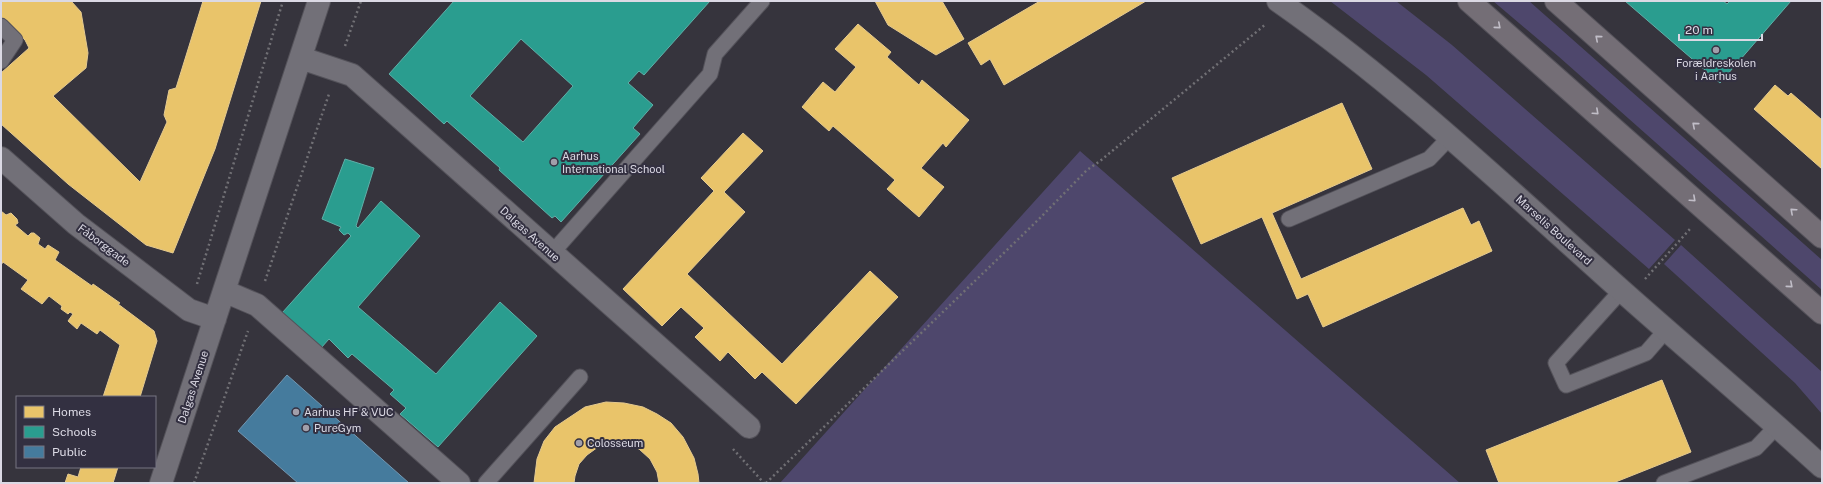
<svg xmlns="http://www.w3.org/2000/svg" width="1823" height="484" viewBox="0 0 1823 484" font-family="'Public Sans',sans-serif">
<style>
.green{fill:#4e476c}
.homes{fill:#e9c46a;stroke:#e5ca8f}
.schools{fill:#2a9d8f;stroke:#5fafa8;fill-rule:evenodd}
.public{fill:#457b9d;stroke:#7297b2}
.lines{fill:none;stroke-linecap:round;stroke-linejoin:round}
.service-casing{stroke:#54525a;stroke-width:17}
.minor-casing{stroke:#54525a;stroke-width:24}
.secondary-casing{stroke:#54525a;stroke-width:24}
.path{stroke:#717075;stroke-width:2.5;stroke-dasharray:2 3;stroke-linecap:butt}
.service{stroke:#727078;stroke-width:15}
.minor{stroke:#727078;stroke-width:22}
.secondary{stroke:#746e76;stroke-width:22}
.oneway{stroke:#c1bec8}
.poi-dot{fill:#a19faa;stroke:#333041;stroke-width:1.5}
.labels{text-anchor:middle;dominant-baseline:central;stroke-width:4;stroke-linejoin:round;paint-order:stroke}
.poi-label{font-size:11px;fill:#dbd9e4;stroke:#333041;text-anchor:start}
.street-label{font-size:11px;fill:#dbd9e4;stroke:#333041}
</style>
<rect width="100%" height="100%" fill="#36343d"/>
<path class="green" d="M1330,1H1396L1452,45L1675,240L1649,269L1426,75Z
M1493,1H1529L1822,260V290L1558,56Z
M1080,151L1460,483H780Z
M1681,245L1822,372V414L1795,383L1664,264Z"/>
<path class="homes" d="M1,1H71L81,12L88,53L86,68L53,96L140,182L167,122L164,115L169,90L176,88L203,1H261L215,149L173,253L146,245L68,184L1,124V73L29,48L25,40L1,16Z
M875,1H942L964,39L936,55L888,25Z
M1040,1H1146L1004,85L990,59L981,65L968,43Z
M858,24L891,52L887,57L919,85L922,80L969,120L946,147L943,143L921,168L944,187L919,217L887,189L895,180L833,126L829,131L802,107L823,82L835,92L856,67L835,49Z
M1775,85L1788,96L1791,93L1822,120V169L1754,109Z
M1342,103L1372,169L1272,213L1301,279L1463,208L1471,225L1479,221L1492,251L1323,327L1308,294L1297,299L1262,217L1201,244L1172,178Z
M743,133L763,151L724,192L745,212L687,274L782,364L870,271L898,297L796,404L762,372L755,379L728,352L720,361L695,337L704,328L681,307L662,326L623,289L714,191L701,178Z
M1,211L6,215L11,213L17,219L18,223L15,225L28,236L31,233H34L40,238L38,244L45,249L48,245L59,252L55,260L92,286L93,284L120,303L118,304L154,331L157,341L140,397H103L120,345L100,330L97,334L81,323L77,329L68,321L73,314L70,312L68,314L61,309L62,306L49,296L42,304L21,289L28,280L3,262L1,265Z
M1662,380L1691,452L1613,483H1499L1486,450Z
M606,402L624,403L643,407L657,414L671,423L683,437L694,458L698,474L699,483H659L657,472L650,459L639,449L619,442L607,443L598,447L587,455L579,464L575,476L574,483H534L537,459L544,441L555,427L585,407Z
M81,467H118L113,483H65L68,474L78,477Z"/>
<path class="schools" d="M454,1H710L644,75L639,71L628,83L653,105L633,128L640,134L561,222L555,216L552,218L499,170L500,168L447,121L444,124L389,74ZM521,39L573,86L523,142L470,96Z
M1625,1H1723L1727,4L1730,1H1791L1720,83Z
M345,159L374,168L356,226L358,228L381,201L420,236L358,307L436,374L500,302L537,336L438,447L400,414L406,408L390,394L394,390L352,354L348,358L329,339L321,348L282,313L351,236L348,233L344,235L339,230L341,227L322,219Z"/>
<path class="public" d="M287,375L409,483H298L238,431Z"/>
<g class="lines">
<defs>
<path id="service" d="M1,26L15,40L1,61
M1289,219L1429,159L1450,137
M552,253L710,74L715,54L762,1
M1621,291L1556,363L1566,385L1646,353L1666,330
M486,483L580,377
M1664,483L1756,448L1777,426"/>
<path id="minor" d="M1278,1C1394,82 1498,180 1603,274C1675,339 1750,401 1822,467
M301,58L352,75L749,427
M1,158L76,224L189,310L215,319
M224,291L257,305L459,483
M161,483L319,1"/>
<path id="secondary" d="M1469,1L1822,313
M1556,1L1822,237"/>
</defs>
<use href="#service" class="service-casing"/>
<use href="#minor" class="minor-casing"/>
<use href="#secondary" class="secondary-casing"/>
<path class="path" d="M345,46L361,1
M1645,279L1690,229
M265,281L329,94
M197,284L283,1
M733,449L764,483
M194,483L248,331
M766,483L1038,220L1087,170L1100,161L1266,24"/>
<use href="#service" class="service"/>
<use href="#minor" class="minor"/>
<use href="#secondary" class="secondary"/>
</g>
<defs><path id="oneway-chevron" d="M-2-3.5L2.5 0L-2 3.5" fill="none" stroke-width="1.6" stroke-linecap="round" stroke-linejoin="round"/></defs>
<g class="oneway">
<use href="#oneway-chevron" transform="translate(1498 26) rotate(41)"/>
<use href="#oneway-chevron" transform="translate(1598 38) rotate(-139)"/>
<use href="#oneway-chevron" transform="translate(1596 112) rotate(42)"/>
<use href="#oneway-chevron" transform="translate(1695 125) rotate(-139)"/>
<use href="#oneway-chevron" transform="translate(1693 199) rotate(42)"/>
<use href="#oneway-chevron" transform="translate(1793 211) rotate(-138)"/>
<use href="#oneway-chevron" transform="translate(1790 285) rotate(41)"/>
</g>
<g class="poi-dot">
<circle cx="1716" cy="50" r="4"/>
<circle cx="554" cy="162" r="4"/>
<circle cx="296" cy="412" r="4"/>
<circle cx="306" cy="428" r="4"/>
<circle cx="579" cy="443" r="4"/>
</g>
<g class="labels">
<g class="poi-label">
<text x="1716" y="63" text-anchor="middle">Forældreskolen<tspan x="1716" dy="13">i Aarhus</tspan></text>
<text x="562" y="156">Aarhus<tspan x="562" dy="13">International School</tspan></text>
<text x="304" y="412">Aarhus HF &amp; VUC</text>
<text x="314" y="428">PureGym</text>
<text x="587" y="443">Colosseum</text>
</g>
<g class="street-label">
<text transform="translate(1554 230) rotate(42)">Marselis Boulevard</text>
<text transform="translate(530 234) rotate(42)">Dalgas Avenue</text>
<text transform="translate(104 245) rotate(37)">Fåborggade</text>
<text transform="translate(193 387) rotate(-72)">Dalgas Avenue</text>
</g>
</g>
<rect width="1823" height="484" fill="none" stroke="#dbd9e4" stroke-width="4"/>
<rect x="16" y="396" width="140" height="72" fill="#333041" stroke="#767482"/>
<rect x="24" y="406" width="20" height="12" fill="#e9c46a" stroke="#767482"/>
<text x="52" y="416" font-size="12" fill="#dbd9e4">Homes</text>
<rect x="24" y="426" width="20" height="12" fill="#2a9d8f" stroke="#767482"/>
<text x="52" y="436" font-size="12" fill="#dbd9e4">Schools</text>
<rect x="24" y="446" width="20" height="12" fill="#457b9d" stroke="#767482"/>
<text x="52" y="456" font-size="12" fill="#dbd9e4">Public</text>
<path d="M1679 34v6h83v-6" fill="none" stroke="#dbd9e4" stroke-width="2"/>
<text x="1685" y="34" font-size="12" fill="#dbd9e4" stroke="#333041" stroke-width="3" paint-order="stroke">20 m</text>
</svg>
